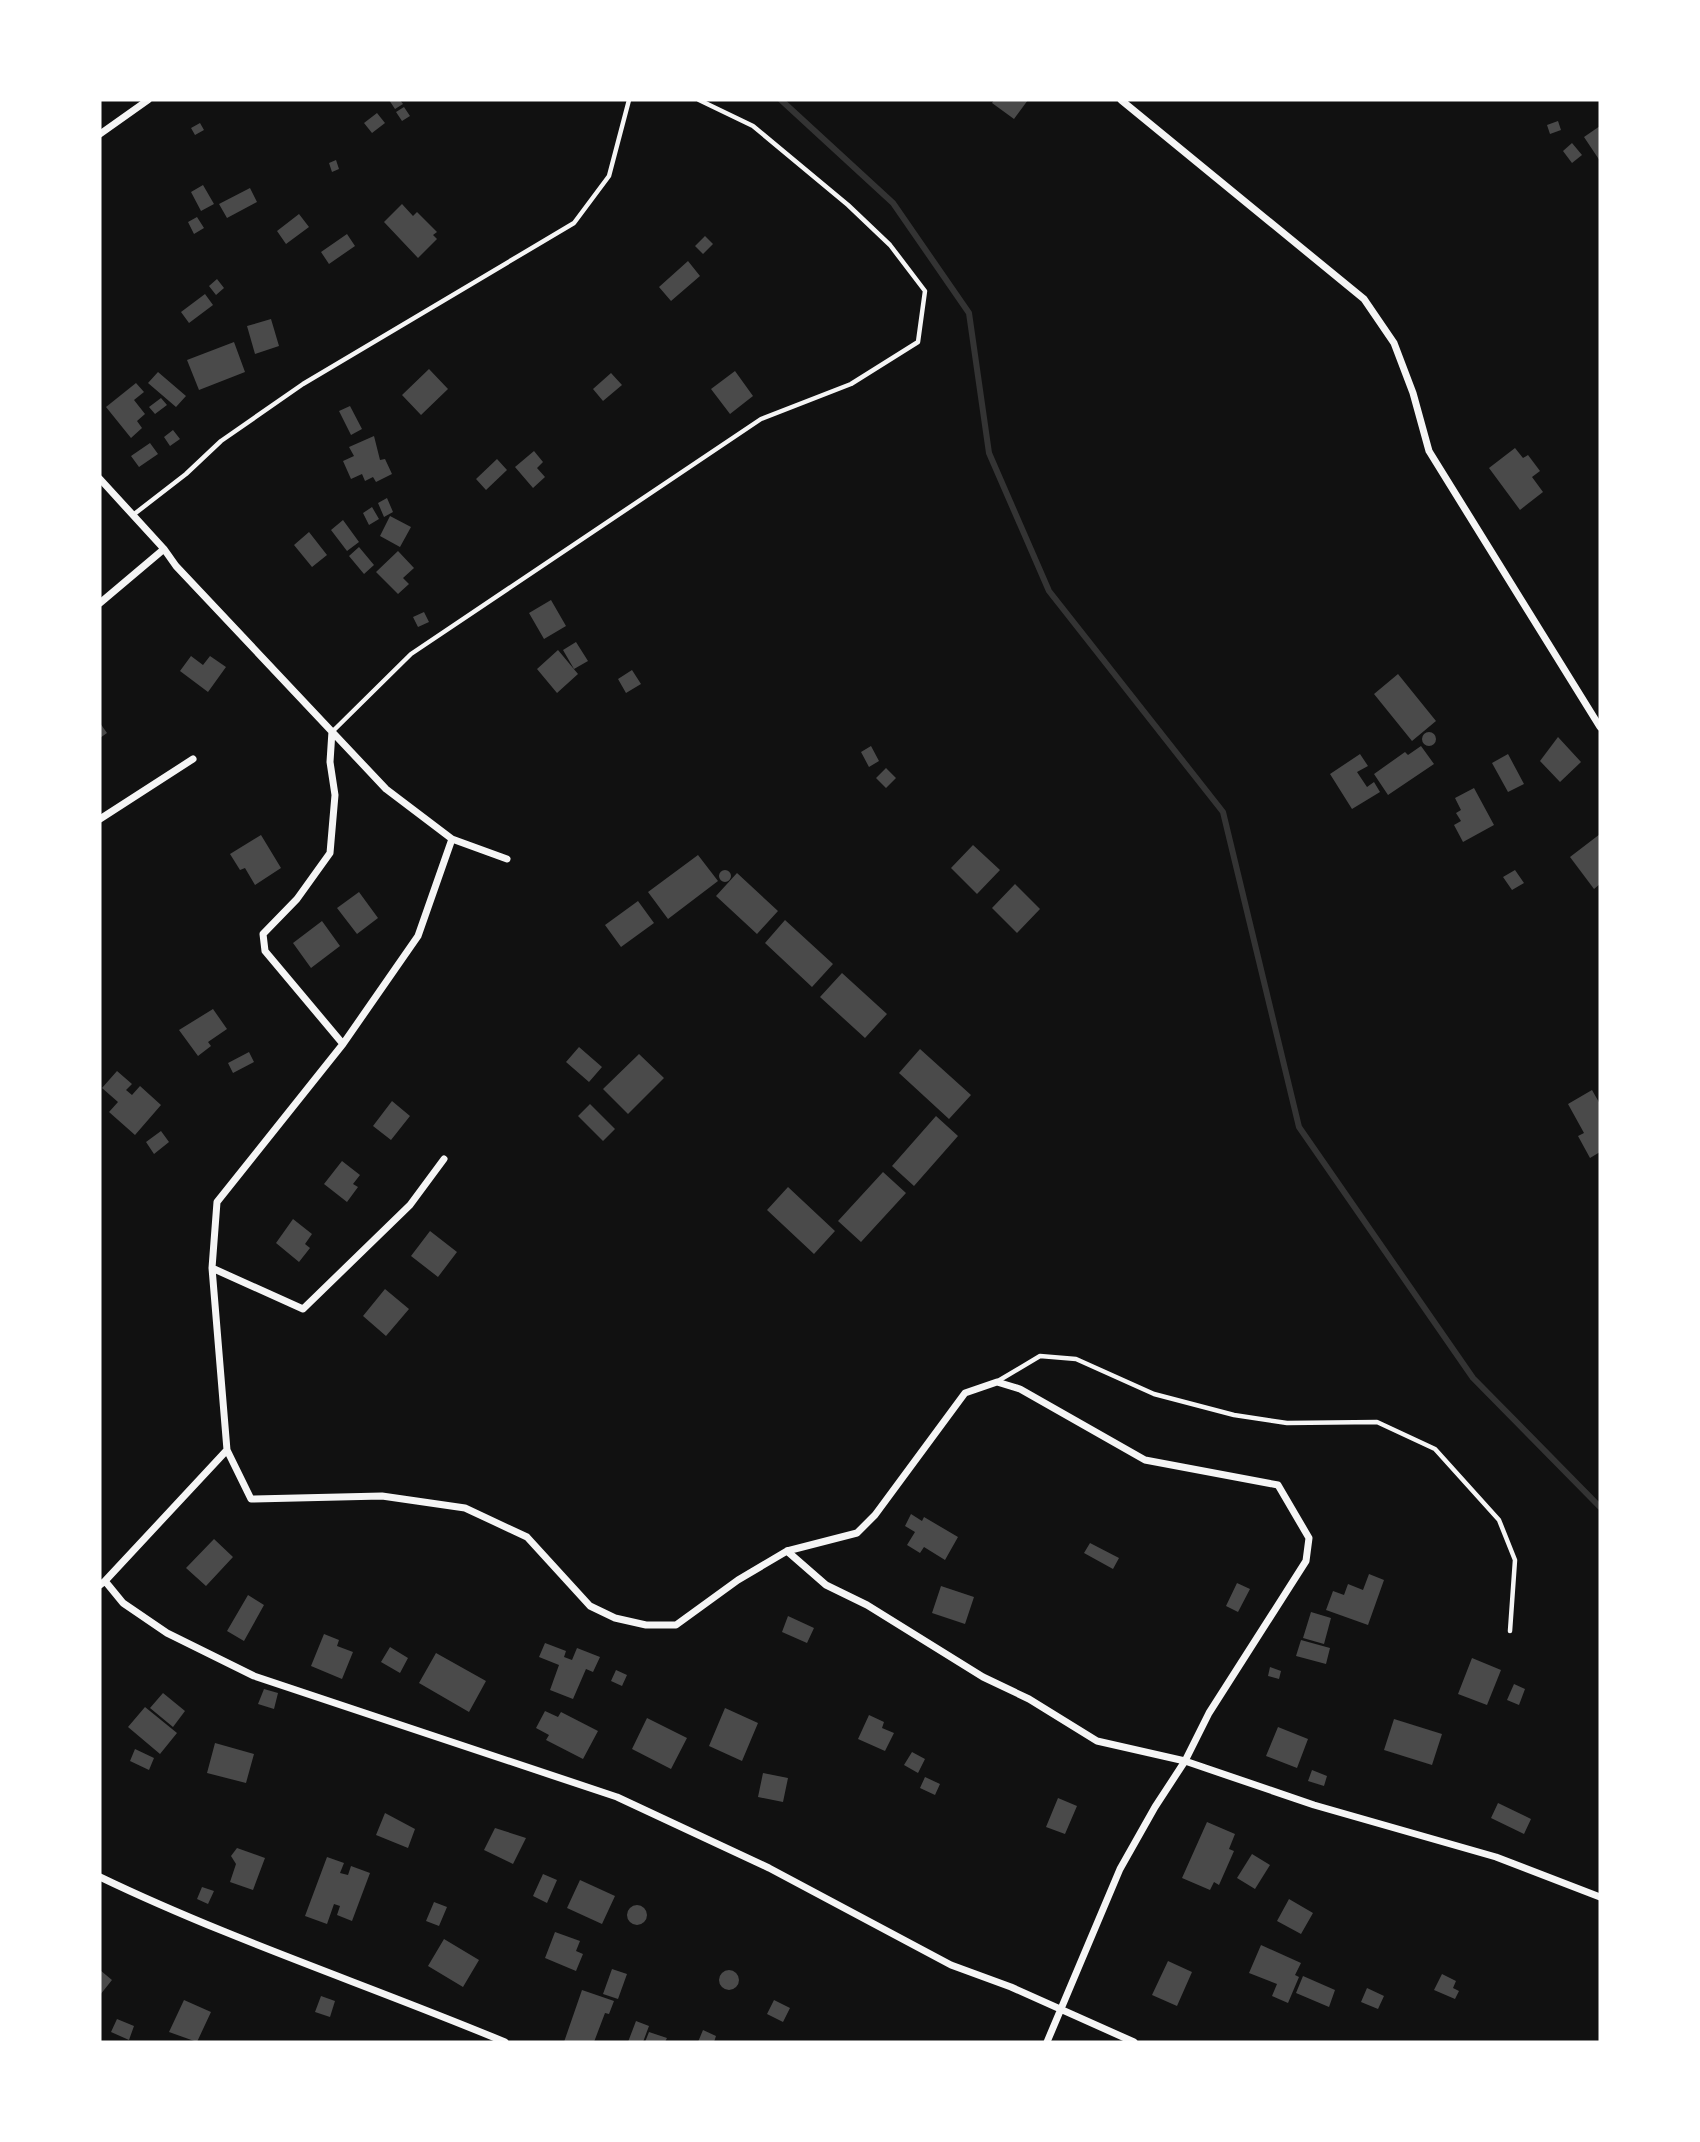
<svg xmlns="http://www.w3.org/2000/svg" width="1700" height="2142" viewBox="0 0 1700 2142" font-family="'Space Grotesk',sans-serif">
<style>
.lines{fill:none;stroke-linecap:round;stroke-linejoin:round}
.stream{stroke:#333;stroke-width:6}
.building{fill:#4a4a4a}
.service{stroke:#f5f5f5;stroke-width:4.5}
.minor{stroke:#f5f5f5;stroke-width:7}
</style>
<rect width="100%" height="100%" fill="#111"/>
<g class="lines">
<path class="stream" d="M781,100L893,203L969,313L989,453L1049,591L1223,812L1299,1127L1473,1378L1600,1507"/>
</g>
<path class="building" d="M389,100H400L403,104L395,109Z
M994,100H1028L1014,119L992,103Z
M404,107L410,116L402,121L396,112Z
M377,113L385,123L372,133L364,123Z
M1558,121L1561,130L1550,134L1547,125Z
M200,123L204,130L195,135L191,128Z
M1600,126V161L1584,137Z
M1572,143L1582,155L1572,163L1563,151Z
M336,160L339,169L332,172L329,163Z
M203,185L214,204L201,211L191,192Z
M250,188L257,202L227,218L219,204Z
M402,204L413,216L417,212L437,232L433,235L437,239L418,258L384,222Z
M299,214L309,227L286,244L277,231Z
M197,217L204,228L194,234L188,222Z
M347,234L355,246L329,264L321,252Z
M705,236L713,244L703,254L695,246Z
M688,261L700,276L671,301L659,287Z
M217,279L224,288L216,295L209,286Z
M205,294L213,305L189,323L181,312Z
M271,319L279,346L255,354L247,326Z
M234,342L245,372L199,390L187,360Z
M429,369L448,389L421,415L402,395Z
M735,371L753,396L730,414L711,389Z
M158,372L186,396L176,407L148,383Z
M611,373L622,385L603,401L593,389Z
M136,383L144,392L134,400L145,414L137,421L142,428L131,438L106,407Z
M161,398L167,405L155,414L149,407Z
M350,406L362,429L351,435L339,411Z
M173,430L180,439L170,446L164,437Z
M374,436L380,460L385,459L392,474L376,482L373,477L365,481L362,474L351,479L343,461L354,456L349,447Z
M150,443L158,454L139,467L131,456Z
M1515,448L1523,458L1528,455L1540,471L1532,477L1543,492L1520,510L1489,468Z
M534,451L543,462L537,468L545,477L533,488L515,467Z
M497,459L507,470L486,490L476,479Z
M387,498L393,512L384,517L378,503Z
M372,507L379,519L369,525L363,513Z
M390,516L411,527L400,547L380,536Z
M343,520L359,542L347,551L331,530Z
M309,532L327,555L312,567L294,545Z
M359,547L374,565L364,574L349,556Z
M398,551L414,568L403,578L409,584L398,594L376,572Z
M551,600L566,626L544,639L529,613Z
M424,612L429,622L418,627L413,617Z
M576,642L588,661L574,669L563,650Z
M558,650L578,674L557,693L537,669Z
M191,656L203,665L210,656L226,667L208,692L180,671Z
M632,670L641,684L626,693L618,679Z
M1398,674L1436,721L1412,741L1374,694Z
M100,723L107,733L100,738Z
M1422 739a7 7 0 1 1 14 0a7 7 0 1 1-14 0Z
M1558,737L1581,762L1560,782L1540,761Z
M871,746L879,761L869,767L861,752Z
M1421,746L1434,764L1388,795L1374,774L1405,752L1408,755Z
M1360,754L1368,766L1357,772L1367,787L1374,782L1380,792L1352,809L1330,774Z
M1508,754L1524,784L1508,792L1492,763Z
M886,768L896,778L886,788L876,778Z
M1474,788L1494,825L1463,842L1454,825L1461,821L1456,813L1461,810L1455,798Z
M1600,834V884L1594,889L1570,857Z
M261,835L281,868L255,885L245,868L240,870L230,854Z
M973,845L1000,870L977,894L951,868Z
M698,855L718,881L668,919L648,892Z
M719 876a6 6 0 1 1 12 0a6 6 0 1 1-12 0Z
M1515,870L1524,883L1512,890L1503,877Z
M737,873L778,911L757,934L716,896Z
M1015,884L1040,909L1017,933L992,908Z
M359,892L378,918L357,934L337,908Z
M638,901L654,923L621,947L605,925Z
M785,920L833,964L812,987L765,943Z
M322,921L340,946L311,968L293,943Z
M842,973L887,1014L865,1038L820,997Z
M213,1009L227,1029L208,1042L211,1046L198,1056L179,1030Z
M579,1047L602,1067L589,1082L566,1062Z
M920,1049L971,1095L949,1119L899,1073Z
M249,1052L254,1062L233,1073L228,1063Z
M639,1054L664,1078L628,1114L603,1089Z
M117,1071L132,1084L126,1090L132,1095L140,1086L161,1105L135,1135L109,1112L118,1102L102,1088Z
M1592,1090L1600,1104V1152L1590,1158L1578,1136L1584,1133L1568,1104Z
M392,1101L410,1116L391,1140L373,1126Z
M590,1104L615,1129L603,1141L578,1116Z
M936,1116L958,1136L914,1186L892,1166Z
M161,1131L169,1142L154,1154L146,1142Z
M342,1161L360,1175L353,1184L358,1187L347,1202L324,1184Z
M883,1172L906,1193L861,1242L838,1221Z
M788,1187L835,1231L814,1254L767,1210Z
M293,1219L312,1234L305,1244L310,1248L299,1262L276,1243Z
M430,1231L457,1252L438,1277L411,1256Z
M385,1289L409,1309L386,1336L363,1316Z
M911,1514L922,1521L924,1517L958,1537L945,1560L924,1547L920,1553L907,1545L915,1532L905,1526Z
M214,1539L233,1557L206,1586L186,1568Z
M1090,1543L1119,1558L1113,1569L1084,1553Z
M1369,1574L1384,1580L1368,1625L1326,1610L1333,1591L1344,1595L1348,1584L1363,1590Z
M1237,1583L1250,1589L1238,1612L1226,1606Z
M941,1586L974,1597L965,1624L932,1613Z
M248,1595L264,1605L244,1641L227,1631Z
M1311,1612L1331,1618L1324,1644L1303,1638Z
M788,1616L814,1628L807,1643L782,1632Z
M324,1634L339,1640L337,1646L353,1652L342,1679L311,1666Z
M1301,1640L1330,1648L1326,1664L1296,1656Z
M545,1643L566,1651L564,1657L572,1660L577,1648L600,1657L593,1672L586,1669L573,1699L550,1690L559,1665L539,1657Z
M390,1647L408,1658L400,1673L381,1662Z
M436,1653L486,1681L469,1712L419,1683Z
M1472,1658L1501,1670L1487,1705L1458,1694Z
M1270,1667L1281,1671L1279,1679L1268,1676Z
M616,1670L627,1675L622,1686L611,1681Z
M1514,1684L1525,1689L1519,1705L1507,1700Z
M264,1689L278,1693L274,1709L258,1704Z
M163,1693L185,1711L173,1727L150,1708Z
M145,1707L177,1733L160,1754L128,1727Z
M725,1708L758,1723L742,1761L709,1746Z
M545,1711L558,1717L561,1712L598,1731L583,1759L546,1740L549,1735L536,1728Z
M869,1715L884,1722L882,1728L894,1733L885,1751L858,1739Z
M647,1718L687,1738L671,1769L632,1749Z
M1394,1719L1442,1734L1432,1765L1384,1750Z
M1278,1727L1308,1739L1297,1768L1266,1756Z
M215,1743L254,1754L246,1783L207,1773Z
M135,1749L154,1758L149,1770L130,1761Z
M912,1752L925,1759L918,1773L904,1765Z
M1312,1770L1327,1776L1324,1786L1308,1781Z
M763,1773L788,1778L783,1802L758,1797Z
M925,1777L940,1784L935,1795L920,1788Z
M1058,1798L1077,1806L1065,1834L1046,1827Z
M1498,1803L1531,1819L1524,1834L1491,1818Z
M385,1813L415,1829L408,1848L376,1835Z
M1207,1822L1235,1834L1229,1849L1234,1851L1219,1885L1214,1882L1210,1890L1182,1878Z
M495,1828L526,1838L513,1864L484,1850Z
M237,1848L265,1858L253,1890L230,1882L236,1864L231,1856Z
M1252,1854L1270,1865L1255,1889L1237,1878Z
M327,1857L344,1863L340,1873L348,1875L351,1866L370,1873L352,1921L337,1915L340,1906L334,1904L327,1924L305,1916Z
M543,1874L557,1880L547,1903L533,1896Z
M580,1880L615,1896L602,1924L567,1908Z
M202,1887L214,1891L208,1904L197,1899Z
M1289,1899L1313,1913L1301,1934L1277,1921Z
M434,1902L447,1907L439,1926L426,1921Z
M627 1915a10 10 0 1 1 20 0a10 10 0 1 1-20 0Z
M555,1932L580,1941L576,1951L583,1954L576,1971L545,1958Z
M444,1939L479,1960L463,1987L428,1966Z
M1261,1945L1301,1963L1295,1975L1299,1977L1288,2003L1272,1996L1277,1984L1249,1973Z
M1168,1961L1192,1972L1177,2006L1152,1995Z
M612,1969L627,1974L618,1999L603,1994Z
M719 1980a10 10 0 1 1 20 0a10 10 0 1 1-20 0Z
M100,1970L112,1980L100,1995Z
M1442,1974L1456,1981L1453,1988L1459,1991L1455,1999L1434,1990Z
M1303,1976L1335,1990L1329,2007L1296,1993Z
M1367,1988L1384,1996L1378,2009L1361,2002Z
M582,1990L614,2001L609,2014L605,2013L594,2042H564Z
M321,1996L335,2001L330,2017L315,2012Z
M184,2000L211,2012L197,2042L169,2032Z
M774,2000L790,2008L783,2022L767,2014Z
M117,2019L134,2026L129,2040L111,2032Z
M636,2021L649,2026L643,2042H628Z
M703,2030L716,2036L714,2042H698Z
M649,2032L667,2038L665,2042H645Z"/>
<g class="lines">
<path class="service" d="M133,515L186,474L221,441L303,384L574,223L609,176L629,100
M333,731L411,654L761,419L851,384L918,342L925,291L890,245L848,205L753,126L699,100
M998,1381L1040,1356L1076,1359L1154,1394L1234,1415L1287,1423L1377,1422L1435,1449L1499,1520L1515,1560L1510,1631"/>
<path class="minor" d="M1121,100L1364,299L1394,343L1413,393L1429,451L1600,727
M100,134L148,100
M100,479L164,549L176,566L386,789L452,839L507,859
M100,603L164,549
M332,731L330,762L335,795L330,853L297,899L263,934L265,951L343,1044
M100,819L193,759
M444,1159L410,1205L303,1309L212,1268L217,1202L343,1044L418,936L452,839
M212,1268L227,1450L251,1499L382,1496L465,1508L527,1537L590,1606L615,1618L646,1625H676L738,1580L787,1551L857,1533L875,1515L965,1393L997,1382L1020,1389L1145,1460L1278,1485L1309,1538L1306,1561L1209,1713L1185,1761L1155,1807L1120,1869L1047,2042
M787,1551L826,1585L867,1605L983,1677L1029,1699L1097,1741L1185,1761L1314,1805L1496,1857L1600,1897
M105,1581L227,1450
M100,1585L105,1581L123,1603L167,1633L254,1676L617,1797L769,1868L951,1965L1011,1987L1134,2042
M100,1877C231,1940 371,1986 505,2042"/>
</g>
<rect width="1700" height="2142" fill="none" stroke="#ffffff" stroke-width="203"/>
</svg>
